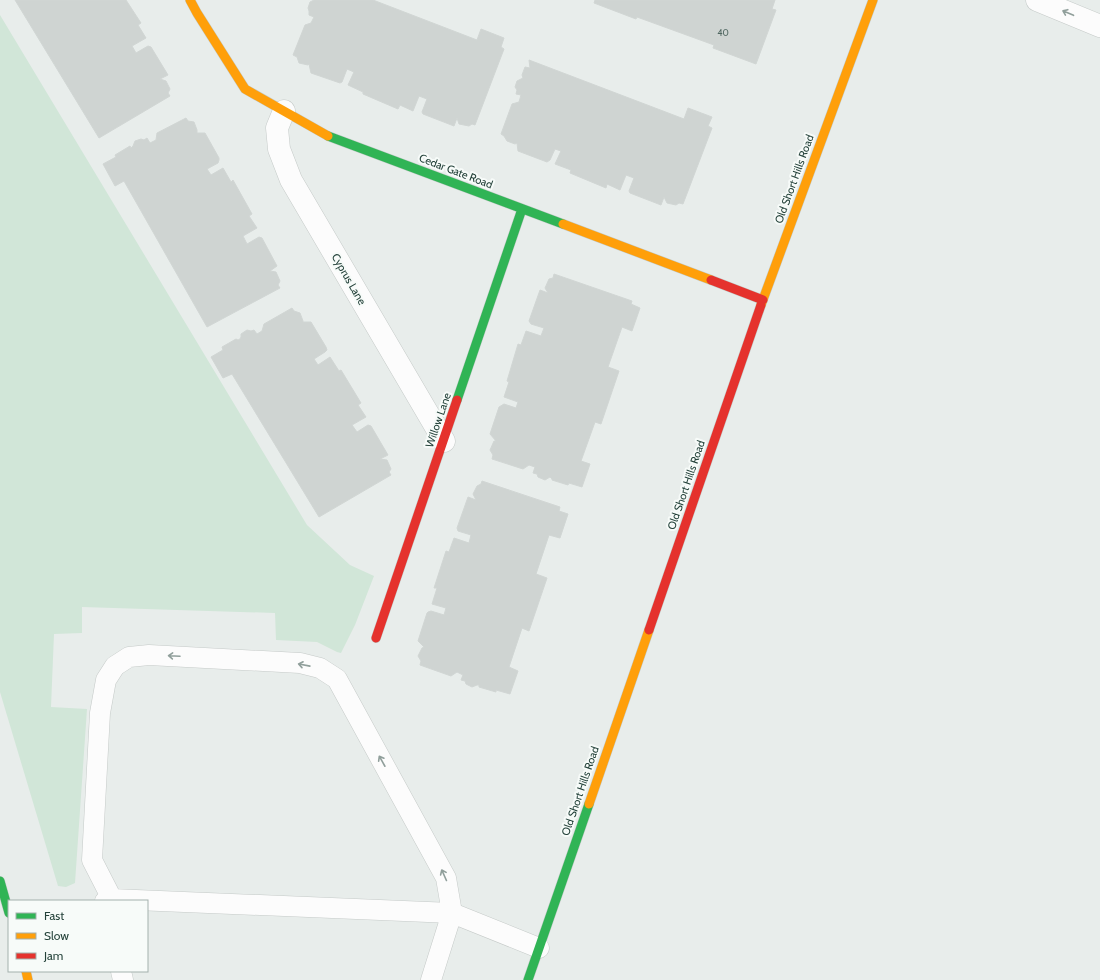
<svg xmlns="http://www.w3.org/2000/svg" width="1100" height="980" viewBox="0 0 1100 980" font-family="Cabin,sans-serif">
<style>
.green{fill:#d1e6d8}
.building{fill:#cfd4d2;stroke:#d1d6d4}
.lines{fill:none;stroke-linecap:round;stroke-linejoin:round}
.lane-casing{stroke:#c5cac8;stroke-width:21}
.street-casing{stroke:#c5cac8;stroke-width:23}
.fast-casing{stroke:#c3cbc8;stroke-width:10}
.slow-casing{stroke:#c3cbc8;stroke-width:10}
.jam-casing{stroke:#c3cbc8;stroke-width:10}
.lane{stroke:#fcfcfc;stroke-width:20}
.street{stroke:#fcfcfc;stroke-width:22}
.fast{stroke:#30b455;stroke-width:9}
.slow{stroke:#ff9f0a;stroke-width:9}
.jam{stroke:#e5322d;stroke-width:9}
.oneway{stroke:#909f9b}
.labels{text-anchor:middle;dominant-baseline:central;stroke-width:4;stroke-linejoin:round;paint-order:stroke}
.number-label{font-size:9px;fill:#506761}
.street-label{font-size:11px;fill:#24423a;stroke:#f7fbf9}
</style>
<rect width="100%" height="100%" fill="#e8edeb"/>
<path class="green" d="M0,15L307,525L350,565L374,576L355,625L341,653L337,652L317,642L276,640L275,613L82,607V633L54,634L51,707L87,709L75,883L66,887L58,886L0,692Z"/>
<path class="building" d="M15,0H126L141,23L138,25L146,38L132,46L136,53L148,46L151,47L168,75L160,79L166,81L170,89L168,93L170,96L99,138Z
M314,0H373L477,40L481,29L504,38L501,47L504,49L475,125L472,124L469,126L459,124L457,118L454,126L423,114L422,112L427,99L419,96L413,111L400,105L398,109L363,94V92L348,85L354,72L347,69L342,82L340,83L311,73L309,64L308,65L299,63L297,57L293,55L305,25L311,23L314,17L309,15V11L308,8L310,2Z
M595,0H775L772,9L776,10L756,64L713,48L714,45L637,17L636,19L594,3Z
M529,60L684,119L688,108L712,117L708,126L712,128L683,204L679,203L676,205L667,203L664,197L661,205L630,193L629,191L634,178L626,175L620,190L607,184L606,188L570,173L571,170L555,164L561,151L555,149L550,160L547,162L518,151L517,143L515,144L507,141L504,136L501,134L512,104L519,102L521,95L516,94L517,90L515,87L517,81L523,78L522,75L525,67L530,68Z
M186,118L188,121L194,122L197,130V133H205L219,158V160L218,163L207,169L211,175L223,168L231,182L233,180L252,214L249,216L257,228L243,236L247,244L259,237L262,238L277,266L270,271L276,272L280,281L278,285L280,288L207,327L124,181L115,186L103,164L116,157L115,155L130,146L131,148L133,146L135,141L141,139L144,140L147,138L150,143L156,140L157,133Z
M554,274L632,301L631,304L640,308L632,331L622,327L608,367L619,371L601,424L595,422L581,461L590,464L582,487L569,483L568,485L552,480V479L550,477L545,480L538,477L537,474L533,473L535,467L529,465L523,469L492,459L493,455L490,450L494,441H496L490,434L499,407L504,404L516,408L518,402L504,397L509,382L507,381L518,344L521,345L526,331L541,336L544,328L531,324L529,321L540,290L548,293L545,288L549,279L553,278Z
M292,308L294,311L300,313L303,321V322H311L326,347L327,350L325,352L314,359L318,365L330,357L339,371L341,370L361,403L358,405L366,417L352,425L357,432L368,425L371,426L388,455L380,459L387,460L391,469L389,472L391,475L319,517L232,374L223,378L211,357L223,350L222,347L236,339L238,340L240,339L241,337V334L247,330L251,331L254,330L257,334L262,331L264,324Z
M482,481L560,507L559,511L568,514L560,538L549,535L536,574L547,578L529,631L522,628L509,667L518,671L510,694L496,690V692L479,687V685H477L472,687L466,684L465,681L461,680L463,675L457,672L451,676L420,665L421,661L418,656L422,648L424,647L418,641L427,613L428,612L431,611L444,615L446,608L432,604L437,588H434L446,551L449,552L454,538L469,543L471,535L458,531L457,528L468,497L476,500L473,494L477,486L481,484Z"/>
<g class="lines">
<defs>
<path id="lane" d="M105,901L112,899L452,913L539,948
M112,901V899L92,860L100,713L106,680L115,666L129,657L149,655L300,663L320,668L337,679L446,878L452,913L431,980
M121,971L123,980"/>
<path id="street" d="M1037,0L1100,26
M284,111L277,128L279,149L291,180L444,441"/>
<path id="fast" d="M328,136L563,224
M457,400L522,209
M0,881L9,913
M528,980L589,804"/>
<path id="slow" d="M190,0L197,13L245,89L328,136
M563,224L711,280
M761,305L873,0
M589,804L649,630
M26,971L28,980"/>
<path id="jam" d="M711,280L763,300
M649,630L761,305
M376,638L457,400"/>
</defs>
<use href="#lane" class="lane-casing"/>
<use href="#street" class="street-casing"/>
<use href="#fast" class="fast-casing"/>
<use href="#slow" class="slow-casing"/>
<use href="#jam" class="jam-casing"/>
<use href="#lane" class="lane"/>
<use href="#street" class="street"/>
<use href="#fast" class="fast"/>
<use href="#slow" class="slow"/>
<use href="#jam" class="jam"/>
</g>
<defs><path id="oneway-shaft" d="M-6 0H5M1.5-3L5.5 0L1.5 3" fill="none" stroke-width="1.6" stroke-linecap="round" stroke-linejoin="round"/></defs>
<g class="oneway">
<use href="#oneway-shaft" transform="translate(1068 13) rotate(-157)"/>
<use href="#oneway-shaft" transform="translate(174 656) rotate(-177)"/>
<use href="#oneway-shaft" transform="translate(304 665) rotate(-169)"/>
<use href="#oneway-shaft" transform="translate(382 761) rotate(-119)"/>
<use href="#oneway-shaft" transform="translate(444 875) rotate(-114)"/>
</g>
<g class="labels">
<g class="number-label">
<text x="723" y="32">40</text>
</g>
<g class="street-label">
<text transform="translate(456 171) rotate(21)">Cedar Gate Road</text>
<text transform="translate(794 179) rotate(-70)">Old Short Hills Road</text>
<text transform="translate(349 279) rotate(60)">Cyprus Lane</text>
<text transform="translate(438 420) rotate(-71)">Willow Lane</text>
<text transform="translate(686 485) rotate(-71)">Old Short Hills Road</text>
<text transform="translate(580 791) rotate(-71)">Old Short Hills Road</text>
</g>
</g>
<rect x="8" y="900" width="140" height="72" fill="#f7fbf9" stroke="#a3b1ad"/>
<rect x="16" y="913" width="20" height="6" fill="#30b455" stroke="#a3b1ad"/>
<text x="44" y="920" font-size="12" fill="#24423a">Fast</text>
<rect x="16" y="933" width="20" height="6" fill="#ff9f0a" stroke="#a3b1ad"/>
<text x="44" y="940" font-size="12" fill="#24423a">Slow</text>
<rect x="16" y="953" width="20" height="6" fill="#e5322d" stroke="#a3b1ad"/>
<text x="44" y="960" font-size="12" fill="#24423a">Jam</text>
</svg>
